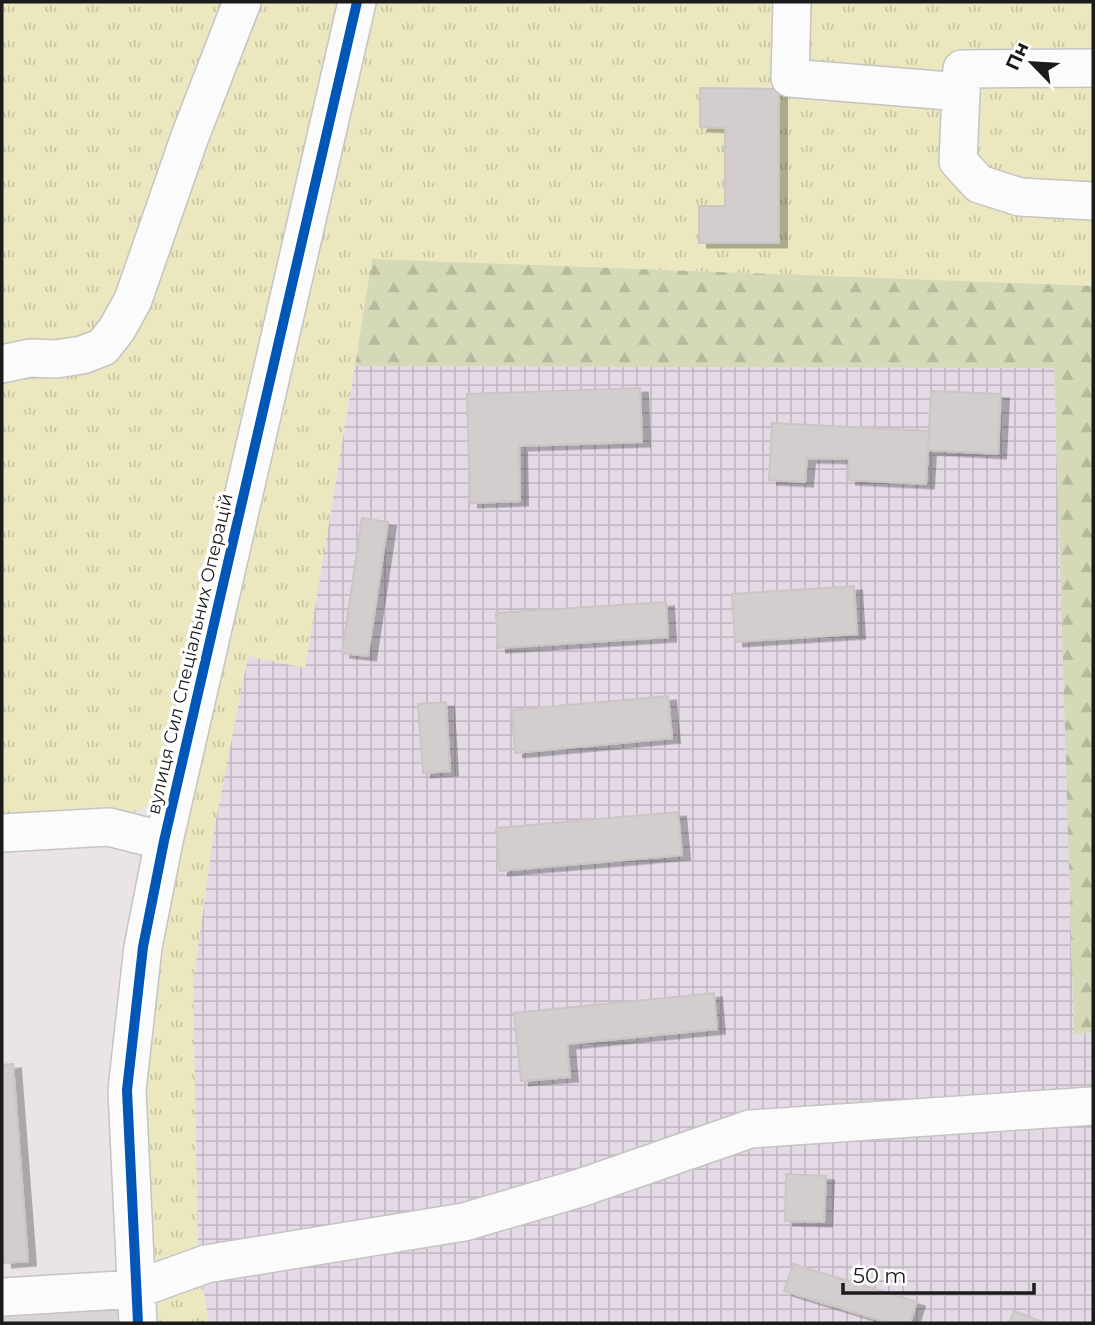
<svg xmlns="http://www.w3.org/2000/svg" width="1095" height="1325" viewBox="0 0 1095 1325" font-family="Montserrat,sans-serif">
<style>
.residential{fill:#d9d5d6}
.industrial{fill:url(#industrial-grid)}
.grass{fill:url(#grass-tufts)}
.forest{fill:url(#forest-firs)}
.building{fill:#d3cdcd;stroke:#cdc5c5;stroke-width:2;filter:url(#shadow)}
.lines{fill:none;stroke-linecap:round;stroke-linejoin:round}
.minor-casing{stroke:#c5c3c3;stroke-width:40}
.minor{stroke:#fcfbfb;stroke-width:37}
.cycleway-casing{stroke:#fff;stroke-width:15}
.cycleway{stroke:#0057b8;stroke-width:10}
.labels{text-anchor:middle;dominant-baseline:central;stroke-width:7;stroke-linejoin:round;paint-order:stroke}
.street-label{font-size:18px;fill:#1b1b1b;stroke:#fff}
</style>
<defs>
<pattern id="industrial-grid" width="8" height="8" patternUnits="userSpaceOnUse" patternTransform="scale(1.75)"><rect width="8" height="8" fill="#e4dae6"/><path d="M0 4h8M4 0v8" fill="none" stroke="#c3bac5"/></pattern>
<pattern id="grass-tufts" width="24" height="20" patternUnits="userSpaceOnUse" patternTransform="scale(1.75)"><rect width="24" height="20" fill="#ebe8bf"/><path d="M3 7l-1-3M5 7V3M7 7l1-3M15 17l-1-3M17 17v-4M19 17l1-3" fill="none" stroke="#c9c6a4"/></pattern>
<pattern id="forest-firs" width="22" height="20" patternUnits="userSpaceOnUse" patternTransform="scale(1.75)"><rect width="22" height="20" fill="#d5d9b7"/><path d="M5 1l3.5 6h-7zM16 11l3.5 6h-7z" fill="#b6ba9d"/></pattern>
<filter id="shadow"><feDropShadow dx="8" dy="4.5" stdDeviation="0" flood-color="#0004"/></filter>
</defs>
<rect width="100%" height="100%" fill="#eae4e4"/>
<path class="residential" d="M137,1289L138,1323H2V1297Z"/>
<path class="industrial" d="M355,366L1054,368L1074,1033L1093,1032V1323H209L198,1257L193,984L214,829L248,656L305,667Z"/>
<path class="grass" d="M2,2H347L159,800L128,815L2,822Z
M357,2H1093V286L372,259L305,668L248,656L214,829L193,984L198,1257L144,1271L137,1090L152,947Z
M200,1276L209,1323H150L148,1294Z"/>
<path class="forest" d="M372,259L1093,286V1032L1074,1034L1054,368L355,366Z"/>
<path class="building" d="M700,88L779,89V243H699V206H725V128L700,127Z
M640,388L642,442L519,446L520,501L470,503L467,394Z
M931,391L1001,394L998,454L928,450Z
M772,423L929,431L926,484L848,480L849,459L807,458L805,482L769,480Z
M362,518L388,522L368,656L342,653Z
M854,586L857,634L735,642L732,594Z
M666,602L668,637L498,648L496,613Z
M668,696L672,738L515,753L512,710Z
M446,702L450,771L423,773L418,704Z
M678,812L682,855L500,871L496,828Z
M714,993L717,1029L567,1044L570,1077L521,1081L514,1013Z
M13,1064L28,1261L4,1263L2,1234V1065Z
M786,1174L826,1176L824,1222L785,1221Z
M793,1264L917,1302L910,1323H889L784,1291Z
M1014,1311L1045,1323H1009Z"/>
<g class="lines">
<defs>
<path id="minor" d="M792,2L790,78L961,92
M1093,68L962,69L958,161L979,184L1020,197L1093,201
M2,364L30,358L56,359L82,355L103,347L117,329L133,300L189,139L242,2
M2,833L109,827L164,841
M2,1297L137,1289L206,1264L464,1222L580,1188L750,1129L1093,1106
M138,1323L127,1090L143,947L164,841L357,2"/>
</defs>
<use href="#minor" class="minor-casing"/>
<use href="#minor" class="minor"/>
<defs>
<path id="cycleway" d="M138,1323L127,1090L143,947L164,841L357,2"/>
</defs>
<use href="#cycleway" class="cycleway-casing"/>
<use href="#cycleway" class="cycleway"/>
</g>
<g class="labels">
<g class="street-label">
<text transform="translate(190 654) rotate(-77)">вулиця Сил Спеціальних Операцій</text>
</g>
</g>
<rect width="1095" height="1325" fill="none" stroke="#1b1b1b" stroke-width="7"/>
<g transform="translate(1032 63) rotate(295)" stroke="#ffffff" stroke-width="5" paint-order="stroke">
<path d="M0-5L12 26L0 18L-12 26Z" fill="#1b1b1b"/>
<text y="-10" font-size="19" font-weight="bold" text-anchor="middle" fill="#1b1b1b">Пн</text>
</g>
<path d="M843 1283v10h191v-10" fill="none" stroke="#1b1b1b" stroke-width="3.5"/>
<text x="853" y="1283" font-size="21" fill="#1b1b1b" stroke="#ffffff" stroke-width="5" paint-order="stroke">50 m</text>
</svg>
